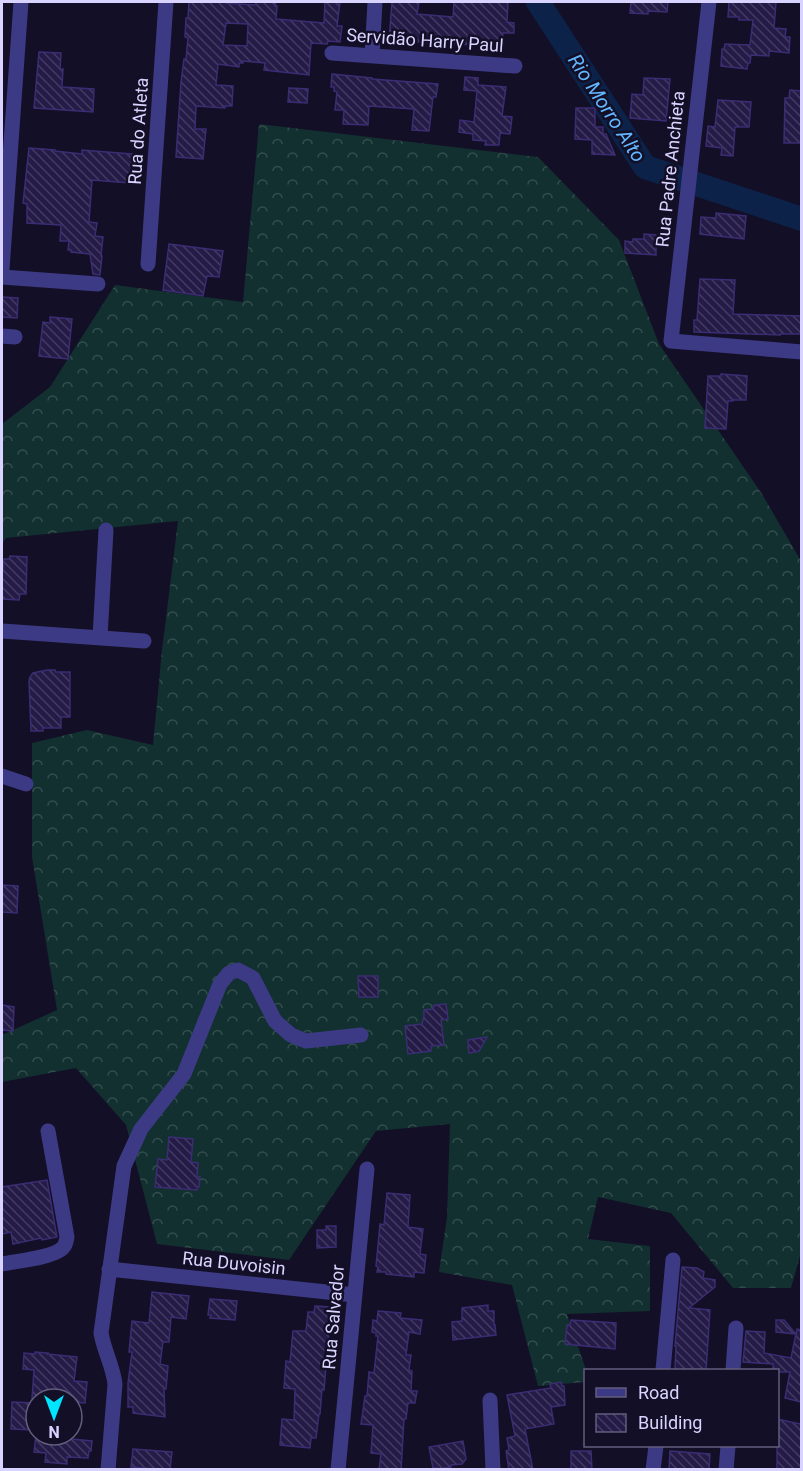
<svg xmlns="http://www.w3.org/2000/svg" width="803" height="1471" viewBox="0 0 803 1471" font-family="Roboto,sans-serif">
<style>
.forest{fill:url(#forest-crowns)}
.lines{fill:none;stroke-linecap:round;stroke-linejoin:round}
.river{stroke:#0c2248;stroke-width:24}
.building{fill:url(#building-back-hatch);stroke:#3b2d73;stroke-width:1.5;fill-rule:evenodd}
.minor{stroke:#3d3a85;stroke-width:15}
.labels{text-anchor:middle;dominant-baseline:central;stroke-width:5;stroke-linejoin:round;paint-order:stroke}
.street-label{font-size:18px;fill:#d9d4ff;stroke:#130f26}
.water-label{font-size:20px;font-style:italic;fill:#62b6ff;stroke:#130f26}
</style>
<defs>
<pattern id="forest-crowns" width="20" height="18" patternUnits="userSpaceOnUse" patternTransform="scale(1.5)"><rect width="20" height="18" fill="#12302f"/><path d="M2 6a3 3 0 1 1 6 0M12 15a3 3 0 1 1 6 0" fill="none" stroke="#344d4e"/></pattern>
<pattern id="building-back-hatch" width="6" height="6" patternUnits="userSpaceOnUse" patternTransform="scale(1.5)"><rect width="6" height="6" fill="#241b47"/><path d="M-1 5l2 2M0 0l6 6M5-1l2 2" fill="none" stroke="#433b63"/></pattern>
</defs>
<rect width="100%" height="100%" fill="#130f26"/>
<path class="forest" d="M259,124L538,157L619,240L659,344L762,494L801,561L802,1249L791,1288H733L671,1213L598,1197L588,1239L650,1246V1311L567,1314L586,1370L585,1382L538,1386L512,1285L439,1272L447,1217L450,1124L376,1131L289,1260L157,1244L126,1125L76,1068L2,1082V1035L57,1010L32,857V743L87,730L153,745L162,650L178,521L6,538L2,544V424L50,387L115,285L243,302Z"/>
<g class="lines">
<path class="river" d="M538,2L645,167L802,219"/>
</g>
<path class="building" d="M189,2H226V3L255,5L256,2H276L275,6H277L276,19L324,23L325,2H340L337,26H342L340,42L328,41L327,44L311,43L309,75L264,70L265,63L243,61V63H239V67L218,64L216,85L233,86L232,106H225V108L196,106L195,129H206L203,159L176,157L181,82L184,59H186L188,38L185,37L186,18H188ZM226,23L248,24L247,46L223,45Z
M392,2H419L417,14L453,17L454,2H508L507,22L514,23V33H503L502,47L442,43V45H430V43L389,40Z
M631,2H668L667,12L648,11V14L630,13Z
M729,2H776L774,28L786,29L785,37H790L789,53L769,51V56L751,55L750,63H748L747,69L721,66L722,49H724L725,44L750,45L753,20H739V17H728Z
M39,52L61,53L60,69H63L62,87L94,89L93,112L34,108Z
M332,74L372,78V79L438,84L436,97H433L429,131L412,130L414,109L369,106L368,125L343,124L344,110H335L337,92L334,91V87H331Z
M465,77L478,78V85L506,87L502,116L512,117L510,134L500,133L499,145H485L486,141L473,140V134L459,132L460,120L474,122L477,91L464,90Z
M644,78L670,79L666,121L630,118L632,94L643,95Z
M289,88L308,89L307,103L288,102Z
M790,90L801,91V143H784L785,98H789Z
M718,100L751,102L749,127H735L733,156L721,155L722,148L706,146L708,126L715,127Z
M576,108H595V127H603V134H606L615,155L592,154V140L575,139Z
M29,148L55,150V151L82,154V150L132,154L130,183L92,180L89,222L97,223L95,236L103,237L101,256H102L100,275L93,274L90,254L71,252V250H68L69,241H60L61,225L27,223V204L23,203Z
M716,213L746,216L744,239L700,234L701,217L716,218Z
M644,234L656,235V255L625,253V241L633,242V239H644Z
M169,244L223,251L219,277L207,276L203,296L163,290Z
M700,279L735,280L733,314L801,316V334H780V335L694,332V320H697Z
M2,297L18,298L17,318L2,317Z
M50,317L72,319L68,359L39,356L43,322L50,323Z
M721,374L747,376L746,400H733V401H728L726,429L705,428L708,376H721Z
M10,556L27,557L26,594H20L19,600L2,599V569H3L4,559H9Z
M47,670H55L56,672H70V717H61V728H43V731H31L29,681L30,677L33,673Z
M2,885L18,886L17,913L2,912Z
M358,976H378V997H359Z
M446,1004L448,1019L441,1020L444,1045L431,1046V1051L408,1054L405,1026L422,1024L424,1016V1010L433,1009V1006H435V1005Z
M2,1005L14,1007L13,1031L2,1030Z
M487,1037L479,1051L469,1053L468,1040Z
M169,1137L193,1139L191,1162L198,1163L197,1177H200L199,1187H197V1190L155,1187L158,1159L167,1160Z
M47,1180L57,1237L42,1240L41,1238L13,1244L11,1232L2,1234V1187Z
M387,1193L410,1195L408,1227L423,1229L420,1254L426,1255L424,1273L414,1272V1277L386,1274V1272H377L378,1267L376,1266L380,1224L384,1225Z
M326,1226H336V1247L317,1248V1230H326Z
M682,1267L697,1268L704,1272L703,1278L715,1280V1287L689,1308L710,1310L706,1371H675V1368L676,1346H675Z
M152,1292L189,1296L186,1319L171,1317L169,1342H163L160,1364L168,1366L166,1389H164L165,1417L133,1413V1407H128V1383L132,1352H129L132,1321L149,1323Z
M210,1299L237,1301L235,1320L210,1318L211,1315H208Z
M488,1305V1311H494V1325H495L496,1335L453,1340L452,1322L462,1321V1308Z
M315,1306L331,1307L324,1390L322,1389L320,1414H319L316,1438H311L310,1448L280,1445L282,1419L294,1420L295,1389L284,1388L286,1361L290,1362L293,1331H306L308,1312H314Z
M378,1311L401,1313L400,1318L422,1320L420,1334L409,1332L406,1355H411L409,1370L412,1371L411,1391H417L415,1403H408L406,1419H404L401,1470H379L381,1454L371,1453L373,1425L361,1424L365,1396H367L369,1372L374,1373L378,1336H376V1333L372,1332L373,1320L377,1321Z
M571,1320L616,1323L615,1349L565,1344L567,1325H570Z
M776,1320H784L796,1334L776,1332Z
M797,1329L801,1330V1402L785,1398L790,1372H777V1371H773V1364L743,1362L746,1331L765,1332L764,1353L791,1358Z
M35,1352L48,1353L47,1354L77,1357L74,1381L87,1382L85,1403L72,1402V1399H32L34,1370L23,1369L24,1353L35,1354Z
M561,1382L562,1386H564L565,1405L551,1407L554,1424L525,1429L533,1470H509L506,1451L509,1450L507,1438L515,1436L507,1395L551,1388L550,1384Z
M12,1402L36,1403V1430L11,1429Z
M777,1419L801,1424V1470H777Z
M36,1435H50V1437L92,1441L91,1451H89L88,1458L67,1457V1464L45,1462L46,1453L34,1452Z
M463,1441L466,1459L462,1464L451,1465V1467L438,1469V1468H433L429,1447Z
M133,1449L172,1452L170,1470L131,1467Z
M571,1451H591L592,1470H571Z
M670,1451L710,1454L709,1470H669Z"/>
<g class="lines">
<path class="minor" d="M709,2L671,341L802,352
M332,53L515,66
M372,56L375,2
M148,264L166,2
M2,269L21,2
M2,277L98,284
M2,336L15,337
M2,631L144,641
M100,637L106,530
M2,776L26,784
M2,1264C16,1261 49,1258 60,1250C65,1247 66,1243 67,1237L48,1131
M109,1269L355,1295
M663,1370L673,1260
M733,1370L736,1328
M490,1400L493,1470
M108,1470L115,1384C113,1366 104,1351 101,1333L124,1166L141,1129L184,1074L220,984L229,973L238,970L253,978L275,1021L291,1035L306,1041L361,1035
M338,1470L367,1169
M653,1470L656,1446
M726,1470L728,1446"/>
</g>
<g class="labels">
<g class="street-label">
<text transform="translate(425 40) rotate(4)">Servidão Harry Paul</text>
<text transform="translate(138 131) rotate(-86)">Rua do Atleta</text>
<text transform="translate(670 169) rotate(-84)">Rua Padre Anchieta</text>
<text transform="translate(234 1263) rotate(6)">Rua Duvoisin</text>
<text transform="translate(333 1317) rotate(-85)">Rua Salvador</text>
</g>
<g class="water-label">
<text transform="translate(607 108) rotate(57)">Rio Morro Alto</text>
</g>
</g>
<rect width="803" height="1471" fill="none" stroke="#d9d4ff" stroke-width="6"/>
<rect x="584" y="1369" width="195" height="78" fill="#130f26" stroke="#625e7d" stroke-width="1.5"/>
<rect x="596" y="1388" width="30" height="9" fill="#3d3a85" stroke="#625e7d" stroke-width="1.5"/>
<text x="638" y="1399" font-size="18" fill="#d9d4ff">Road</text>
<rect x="596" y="1414" width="30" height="18" fill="url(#building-back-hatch)" stroke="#625e7d" stroke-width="1.5"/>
<text x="638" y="1429" font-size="18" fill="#d9d4ff">Building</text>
<g transform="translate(54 1417) rotate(180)"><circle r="28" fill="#130f26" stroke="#625e7d" stroke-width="1.5"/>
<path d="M0-4.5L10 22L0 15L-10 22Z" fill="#00e5ff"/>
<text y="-9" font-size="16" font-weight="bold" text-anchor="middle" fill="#d9d4ff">N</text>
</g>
</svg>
